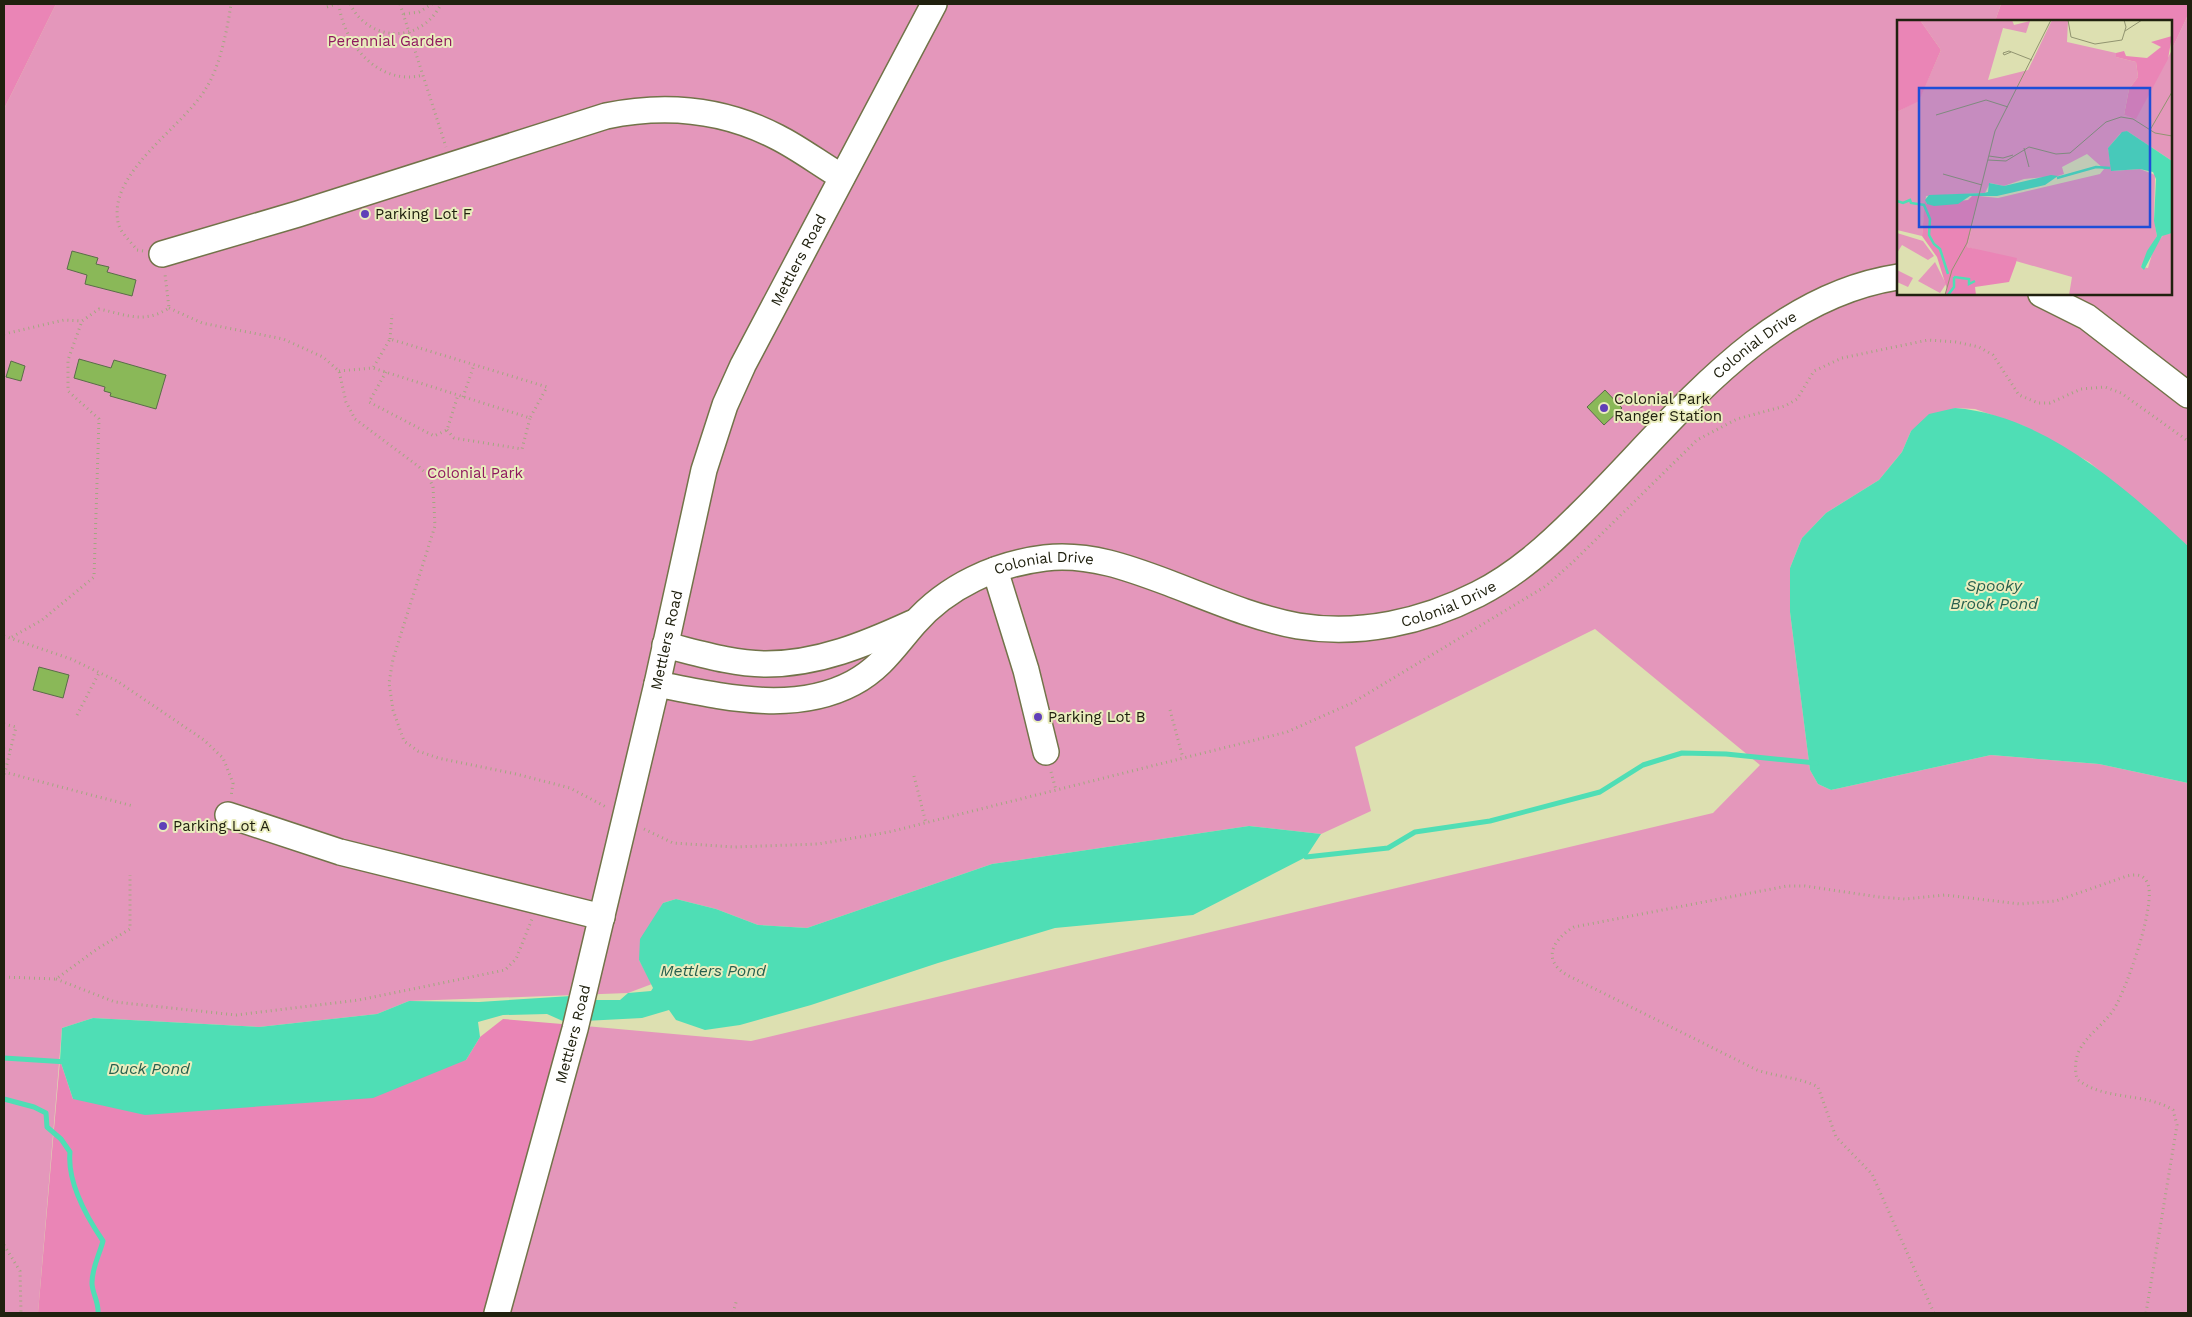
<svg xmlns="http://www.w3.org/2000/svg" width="2192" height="1317" viewBox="0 0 2192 1317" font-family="'Work Sans',sans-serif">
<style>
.green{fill:#e497bb}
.forest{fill:#ea85b6}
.water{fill:#4fdeb5}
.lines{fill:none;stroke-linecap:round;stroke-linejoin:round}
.stream{stroke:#4fdeb5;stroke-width:5}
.building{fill:#8ab858;stroke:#5a6d48}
.minor-casing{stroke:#727349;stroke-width:28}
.path{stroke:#a3a680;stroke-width:3;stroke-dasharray:1 4;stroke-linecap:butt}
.minor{stroke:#fff;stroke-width:25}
.poi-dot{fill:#6040b8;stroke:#eaedbe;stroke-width:2}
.labels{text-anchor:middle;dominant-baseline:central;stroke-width:4;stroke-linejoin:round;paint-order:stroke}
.park-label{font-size:15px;fill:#8f175e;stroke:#eaedbe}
.poi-label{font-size:15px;fill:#20210f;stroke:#eaedbe;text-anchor:start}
.street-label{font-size:15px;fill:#20210f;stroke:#eaedbe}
.water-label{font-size:16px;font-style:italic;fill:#275f4e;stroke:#eaedbe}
.inset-river{fill:none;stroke:#4fdeb5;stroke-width:2.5}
.inset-road{fill:none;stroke:#919470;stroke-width:1}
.view{fill:#1d4ed8;fill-opacity:0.15;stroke:#1d4ed8;stroke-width:2.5}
.inset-edge{fill:none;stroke:#20210f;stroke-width:2.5}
</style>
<rect width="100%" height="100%" fill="#dde0b1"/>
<path class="green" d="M56,4H2001L1995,21H1898V294H2171V51L2188,15V546L2089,462L2024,426L1975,409L1955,408L1911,431L1902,452L1879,480L1826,513L1802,538L1790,568V612L1810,770L1818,784L1831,790L1991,755L2099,764L2188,783V1313H500L574,1025L751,1041L1713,813L1760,765L1595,629L1355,747L1371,811L1321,834L1249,826L992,864L807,928L758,925L716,909L676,899L663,903L639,960L652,984L628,993L409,1001L377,1014L259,1027L93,1018L62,1028L38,1313H4V109Z"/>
<path class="forest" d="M4,4H56L4,109Z
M2001,4H2188V15L2171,51V21H1995Z
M503,1019L574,1025L500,1313H38L60,1060L73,1099L466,1060L480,1037Z"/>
<path class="water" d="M1955,408C2044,415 2125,487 2188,546V783L2099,764L1991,755L1831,790L1818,784L1810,770L1790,612V568L1802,538L1826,513L1879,480L1902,452L1911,431L1929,414Z
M1249,826L1321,834L1306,857L1193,915L1055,928L938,963L811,1005L740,1025L705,1030L676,1020L669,1010L642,1018L565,1022L547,1014L503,1015L478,1022L480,1037L466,1060L373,1098L145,1115L73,1099L60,1060L62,1028L93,1018L259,1027L377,1014L409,1001L479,1002L571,996L593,1000H620L628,993L651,991L653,988L639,960L640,939L663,903L676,899L716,909L758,925L807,928L992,864Z"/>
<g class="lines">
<path class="stream" d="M1306,857L1388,848L1415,832L1490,821L1600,792L1643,765L1682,753L1726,754L1816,763
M4,1058L67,1062
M4,1099L34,1107L46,1113L47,1127L61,1139L70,1152C67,1182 86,1216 103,1241C99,1256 92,1267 92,1283C92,1293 99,1302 98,1313"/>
</g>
<path class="building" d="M72,251L98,258L96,264L109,267L107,272L136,280L132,296L85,284L87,275L67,269Z
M79,359L111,368L114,360L166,375L156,409L110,396L111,393L104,391L105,387L74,378Z
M11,361L25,366L21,381L6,377Z
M1605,390L1622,408L1604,425L1587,407Z
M39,667L69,675L63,698L33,690Z"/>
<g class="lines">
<defs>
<g id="minor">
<path d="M162,254L298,214L606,116C664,104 723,109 777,137C799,148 820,164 842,177"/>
<path d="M2041,294L2087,317L2188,395"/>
<path d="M995,570L1026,670L1046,752"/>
<path d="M665,645C698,653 733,664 766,664C818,664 866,644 912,623"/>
<path id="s1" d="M657,684C719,696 793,715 853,683C881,668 894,647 914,624C947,586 996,564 1045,558C1089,553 1129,568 1169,583C1211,599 1254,618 1298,626C1360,636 1423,622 1478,594C1517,574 1548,546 1579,515C1672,424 1761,298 1898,277"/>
<path d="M228,815L340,852L602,917"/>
<path id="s2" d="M497,1313L575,1029L657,684L704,470L725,405L743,365L934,4"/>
</g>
</defs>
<use href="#minor" class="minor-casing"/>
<path class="path" d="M339,4C343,43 379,87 423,75
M350,4C370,43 421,44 441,4
M400,4L446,147
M327,7L336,4
M404,14L419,12L432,4
M143,251L137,250C132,243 122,234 119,226C104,175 180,130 205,90C220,67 227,31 231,4
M169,308L202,323L283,339L323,357L339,371L346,402L355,419L418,466L428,475L433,487L435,526L393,659L389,683L393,710L404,741L418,751L438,758L516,774L570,788L608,808
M4,334L64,320L82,321L99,309C127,315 144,324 169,308L165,274
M390,339L392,314
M339,371L373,368L530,418L547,387L390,339L373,368
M386,372L369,402L434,436L447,430L458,395
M463,397L474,365
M447,430L454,438L522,449L530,418
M4,636L71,659L117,681L204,740L223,758L233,783L231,797
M12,637L42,620L94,577L99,419L68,391V360L82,321
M1170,710L1183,758
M77,715L99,673
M4,724L16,727L4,776
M4,749L10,750
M4,772L133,806
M1051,772L1056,790
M914,776L926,823
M644,829L673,843L735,847L818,844L889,832L1287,732L1352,703L1546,586L1574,561L1697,440L1737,419L1785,406L1797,399L1814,371L1842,358L1928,340L1956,342L1979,347L1993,355L2019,395L2038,403H2050L2081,389L2105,387L2121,393L2188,441
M4,977L56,979L97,949L130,929V875
M56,979L115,1002L236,1015L359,1000L505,970L516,959L532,919
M4,1245L20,1271L21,1313
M733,1313L737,1299
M1934,1313L1872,1174L1836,1137L1818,1087C1799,1077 1777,1077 1757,1070L1575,979C1569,976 1562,973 1558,968C1543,952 1560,935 1574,927L1787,886H1805L1879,897L1905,899L1945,895L2020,904L2056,901L2127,876C2135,874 2143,874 2147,882C2158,901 2126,990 2114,1009C2104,1025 2086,1035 2078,1053C2075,1063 2075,1070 2077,1079C2103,1101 2145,1092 2173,1110L2177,1125L2146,1313"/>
<use href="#minor" class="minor"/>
</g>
<g class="poi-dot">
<circle cx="365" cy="214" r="5"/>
<circle cx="1604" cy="408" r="5"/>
<circle cx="1038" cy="717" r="5"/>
<circle cx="163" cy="826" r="5"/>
</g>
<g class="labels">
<g class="park-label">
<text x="390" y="41">Perennial Garden</text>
<text x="475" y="473">Colonial Park</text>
</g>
<g class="poi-label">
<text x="375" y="214">Parking Lot F</text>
<text x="1614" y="399">Colonial Park<tspan x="1614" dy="17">Ranger Station</tspan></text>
<text x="1048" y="717">Parking Lot B</text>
<text x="173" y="826">Parking Lot A</text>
</g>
<g class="street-label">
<text stroke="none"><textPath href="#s2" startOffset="1099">Mettlers Road</textPath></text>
<text stroke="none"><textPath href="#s1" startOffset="1259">Colonial Drive</textPath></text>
<text stroke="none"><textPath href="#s1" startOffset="434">Colonial Drive</textPath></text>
<text stroke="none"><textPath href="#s1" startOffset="854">Colonial Drive</textPath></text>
<text stroke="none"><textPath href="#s2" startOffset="694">Mettlers Road</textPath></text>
<text stroke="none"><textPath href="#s2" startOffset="289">Mettlers Road</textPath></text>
</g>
<g class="water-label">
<text x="1994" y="585">Spooky<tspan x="1994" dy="18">Brook Pond</tspan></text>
<text x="713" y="970">Mettlers Pond</text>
<text x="149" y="1068">Duck Pond</text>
</g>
</g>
<g transform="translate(1897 20)">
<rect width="275" height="275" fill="#dde0b1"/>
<path d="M23,0H115L117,5L133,1L129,13L106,8L91,60L131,50L155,0L171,1L170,22L219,33V37L239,42L241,57L232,69L227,95L239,98L275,30V141L230,111L223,114L211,128L215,151L243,149L258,155L257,198L260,216L244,247L251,248L257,227L267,214L275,213V275H172L175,257L70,227L82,176L101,178L203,154L207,149L190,134L165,147L167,154L161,156L127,159L107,166L93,163L88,173L29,176L25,216L0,210V92L22,80L44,30ZM0,213L26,221L37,236L31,240L5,225L0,233ZM38,242L49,264L43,273L21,261ZM0,250L16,258L11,267L0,262Z" fill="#e497bb"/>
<path d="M0,0H23L44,30L22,81L0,92ZM275,16L271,39L239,99L227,95L232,69L241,57L239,42L219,37V33L227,31L229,36L250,38L264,27L254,22ZM75,176H82L70,227L120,238L119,243L112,262L78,267L79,275H48L50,269L40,237L25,216L28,180L30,184L71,180Z" fill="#ea85b6"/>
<path d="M230,111L275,141V213L265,216L247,250L244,247L250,231L260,216L257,201L259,159L256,152L243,149L214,151L211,128L225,112ZM154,155L161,156L148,165L100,176H73L61,184L37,186L30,184L28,180L32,175L87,173L91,172L92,163L107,166Z" fill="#4fdeb5"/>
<path class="inset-river" d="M160,158L199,147L213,148M0,181L6,183L13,180L14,183L27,185L33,199L32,215L37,224L43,229L51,254M57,257L72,259V264L78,261M51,275L57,267V257"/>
<path class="inset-road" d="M171,0L174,17L198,24L225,20L229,7L227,0M228,11L245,0M114,32L107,35L106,33L112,31L135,40M39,95L89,80L111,87M253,110L275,72M127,128L132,147M92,136L106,138L116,135M91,140L109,141L132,127L159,134L173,133L209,102L224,97L236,99L258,113L275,116M46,154L85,165M48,275L55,250L70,223L98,111L154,0"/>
<path class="view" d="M22,68H253V207H22Z"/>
<rect width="275" height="275" class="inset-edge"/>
</g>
<rect width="2192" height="1317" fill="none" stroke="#20210f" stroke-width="10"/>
</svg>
